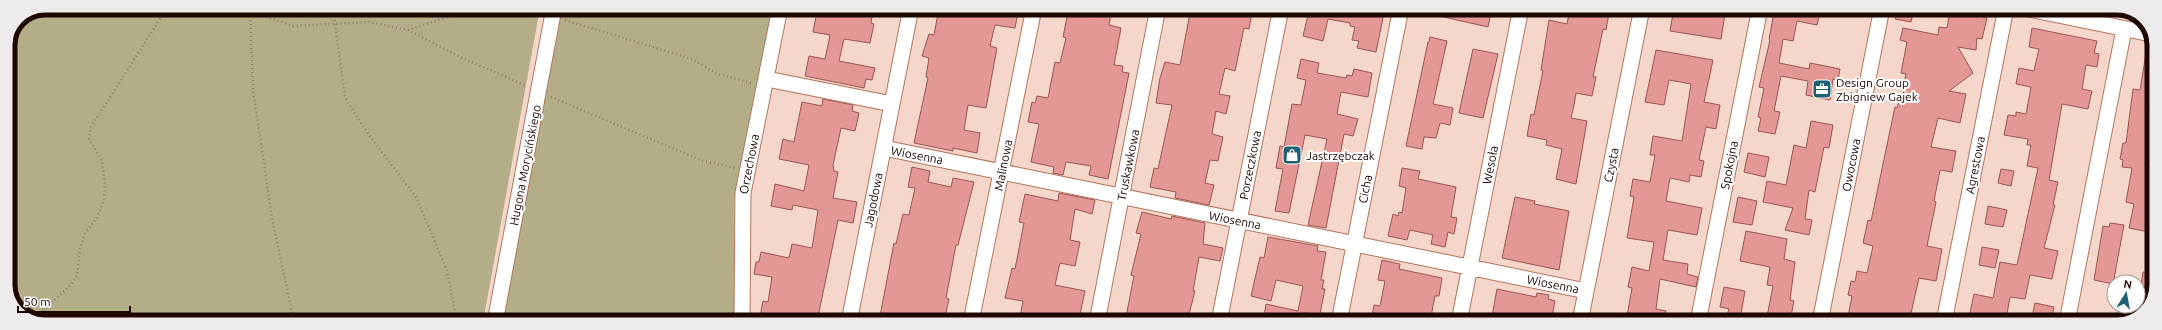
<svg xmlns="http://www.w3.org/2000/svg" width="2162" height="330" viewBox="0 0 2162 330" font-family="Ubuntu,sans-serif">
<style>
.green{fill:#b3ae87}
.building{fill:#e49896;stroke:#9a5554}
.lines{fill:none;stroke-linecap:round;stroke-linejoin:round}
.minor-casing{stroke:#b7745b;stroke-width:17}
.path{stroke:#977b72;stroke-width:2.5;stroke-dasharray:1 3;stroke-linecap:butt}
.minor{stroke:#fff;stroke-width:15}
.labels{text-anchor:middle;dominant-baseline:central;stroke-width:4;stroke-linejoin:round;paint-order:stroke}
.poi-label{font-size:12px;fill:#1e0601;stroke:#fff;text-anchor:start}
.street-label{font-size:12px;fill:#1e0601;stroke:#fff}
.rim{fill:none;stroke:#1e0601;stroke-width:5}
</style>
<rect width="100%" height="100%" fill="#f5d6cb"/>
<path class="green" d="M45,8H540L483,322H40L19,311L8,290V45L19,19Z
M561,8H772L734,199L735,322H503Z"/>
<path class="building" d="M820,8L832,10V8H857L856,14L872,17L871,23L874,24L870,43L844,39L839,61L875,68L872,80L866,79L864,88L805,76L809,56L825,59L830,35L813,32L817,12H819Z
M939,8H1019L1015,28L995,25L990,46L997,48L986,108L968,105L964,130L980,133L977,153L953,148V151L914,143L928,78L926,77L929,58L922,56L929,34L934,35Z
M1096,8H1112L1109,25L1121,28L1114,65L1123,66L1122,72L1129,73L1108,179L1089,175L1091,166L1066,162L1063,175L1053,173L1054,167L1031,162L1039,124L1028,122L1032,102L1035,103L1037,96L1048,98L1055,62L1060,63L1066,38L1063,37L1068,12L1090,17L1092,10L1096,11Z
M1191,8H1253L1249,29L1244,28L1235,71L1225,68L1219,94L1230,96L1226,114L1216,111L1212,134L1223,137L1218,161L1210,160L1205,183L1214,185L1209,205L1175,198L1176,192L1150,187L1154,168L1158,169L1172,105L1156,103L1160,78L1165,62L1180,65Z
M1304,8H1385L1376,52L1357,48L1359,41L1352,40L1355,27L1350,26V23L1328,19L1323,41L1303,36L1308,15L1304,14Z
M1427,8H1492L1488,27L1426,13Z
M1570,8H1610L1606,30L1603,29L1593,77H1596L1592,96L1576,93L1574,105L1571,118L1587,121L1576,184L1556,179L1562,149L1546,145L1547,140L1527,136L1531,114L1534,115L1540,85L1543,71L1541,70L1549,20L1567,24Z
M1674,8H1726L1721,39L1670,31Z
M1775,8H1821L1817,25L1797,21L1793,41L1783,39L1779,63L1809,69L1810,63L1840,69L1838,80L1833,79L1830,100L1806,95L1808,81L1781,76L1774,111L1780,112L1775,134L1758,131L1761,118L1758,117L1764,88L1759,87L1770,40L1769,39Z
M1898,8H1914L1911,22L1895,19Z
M1954,10L1987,18L1982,39L1977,38L1976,50L1958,47L1973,73L1949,91L1966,94L1960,123L1938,118L1931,147L1956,151L1952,172L1940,170L1934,201L1936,202L1927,246L1942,249L1936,281L1919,278L1909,322L1871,315L1870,322H1847L1852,296L1848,295L1851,281L1855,282L1857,271L1867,273L1873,246L1863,243L1868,220L1871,221L1895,107L1897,108L1900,98L1906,74L1901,73L1907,42L1900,40L1903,28L1938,35L1939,27L1947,28L1949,16L1953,17Z
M2032,28L2097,41L2094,53L2099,54L2097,67L2086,65L2082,89L2092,91L2088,109L2062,104L2049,180L2058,182L2053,205H2055L2044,248L2058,251L2052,279L2030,275L2025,299L2010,297L2006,319L1970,313L1974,294L1993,298L2000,262L2017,265L2038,168L2027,166L2031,145H2027L2028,139L2004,135L2008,115L2016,116V112L2026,114L2031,87L2016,84L2019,68L2034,71L2039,49L2029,47Z
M1430,37L1447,41L1433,104L1453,108L1450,125L1440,123L1436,138L1424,137L1422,149L1406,146L1428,42H1429Z
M2147,47H2154V122H2152L2145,166H2154V233L2129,228L2134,204L2126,202L2132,168L2122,167L2123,160L2120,159L2123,143H2126L2133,89L2140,90Z
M1473,49L1498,54L1483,118L1459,113Z
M1656,50L1713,60L1704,102L1720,105L1716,129L1706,127L1699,160L1704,161L1701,177L1690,175L1689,182L1670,178L1666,201L1702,208L1697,235L1668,230L1663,260L1688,264L1687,274L1698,277L1696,287L1660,279L1656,309L1666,311L1664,322H1626L1632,288L1628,287L1632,267L1649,271L1654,242L1627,238L1634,197L1630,196L1633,179L1650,182L1655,155H1650L1653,136L1682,141L1691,84L1669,80L1664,105L1645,102Z
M1301,59L1319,63L1317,73L1346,78L1347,75L1352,76L1354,69L1372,73L1368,97L1341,92L1337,114L1358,119L1353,136L1344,134L1326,228L1308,225L1327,139L1305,135L1289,213L1275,211L1283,169L1276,168L1280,146L1284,147L1292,104L1301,105L1306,80L1297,78Z
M823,99L853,105L852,111L859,113L855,131L841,128L833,165L834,171L838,172L833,198L857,202L853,223L838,220L817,322H759L763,301L768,302L772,277L754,274L756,262H759L761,252L789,258L792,244L812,248L818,210L793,205L792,210L771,206L775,184L804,191L809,165L779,159L783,139L794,142L802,102L822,106Z
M1811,121L1833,125L1829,148L1824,147L1815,192L1809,190L1805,219L1812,220L1809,235L1785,230L1793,208L1763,202L1767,181L1786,185L1794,145L1806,148Z
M1748,153L1769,157L1765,177L1744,172Z
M912,167L930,171L928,182L951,187L953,178L974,182L958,245H956L946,298L949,299L944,322H913L880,316L894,243L896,244L903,214L909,215L915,188L908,187Z
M1402,168L1420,171L1418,179L1456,187L1451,217L1457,218L1454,234L1448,232L1445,247L1431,244L1433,235L1410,230L1407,240L1388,236L1393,214L1398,216L1399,212L1402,213L1406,188L1399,186Z
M2001,169L2014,171L2011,186L1998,183Z
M1059,193L1095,200L1092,214L1075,209L1070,240L1080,242L1075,266L1060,263L1055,285L1085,291L1079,319L1065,316L1064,322H1019L1023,301L1005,298L1012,268L1015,269L1024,223L1019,222L1025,194L1058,201Z
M1515,197L1535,201L1534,204L1569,211L1559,270L1502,258Z
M1738,197L1757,201L1752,225L1733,222Z
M1988,206L2007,210L2003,227L1985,224Z
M1142,212L1171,219L1172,216L1205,223L1203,244L1223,248L1220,261L1199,257L1193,291H1195L1187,322H1125L1134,276L1131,275L1141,234L1136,233Z
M2110,223L2124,225L2113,284L2094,280L2103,226L2109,227Z
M1746,231L1787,239L1784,259L1795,262L1790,300L1794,301L1790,321L1781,319L1780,322H1766L1773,286L1767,285L1770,267L1740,261Z
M1268,237L1318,246L1317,251L1326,252L1321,280H1324L1322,289H1325L1320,314L1302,313L1301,322H1263L1266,304L1298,311L1303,286L1276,280L1271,301L1251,296L1260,257L1264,258Z
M1982,247L1999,250L1995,268L1979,265Z
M1382,260L1400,264L1399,269L1442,278L1439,296H1435L1430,322H1371L1374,305L1380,306L1385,281L1378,280Z
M2143,272L2154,274V290L2141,313L2134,316L2136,306H2138Z
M1724,287L1745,291L1740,319L1727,316L1729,309L1720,307Z
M1497,289L1536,297L1537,293L1549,295L1548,299L1555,301L1551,322H1491Z
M2035,303L2054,307L2051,322L2031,321Z"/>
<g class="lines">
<defs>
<path id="minor" d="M2024,8L2151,34
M767,79L892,104
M884,148L1586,291
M495,322L554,8
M742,322L743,193L780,8
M849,322L911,8
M971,322L1034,8
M1097,322L1158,8
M1219,322L1281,8
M1339,322L1401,8
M1459,322L1521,8
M1580,322L1642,8
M1698,322L1760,8
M1820,322L1882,8
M1944,322L2006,8
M2067,322L2124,29"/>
</defs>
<use href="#minor" class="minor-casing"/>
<path class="path" d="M250,8L253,89L272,218L294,322
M253,8L262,15L293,26L369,22L408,30L460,57L525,85
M333,8L345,98L369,135L416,197L447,270L457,322
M519,8L539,13
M565,20L692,59L718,74L751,83
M408,30L472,9L485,8
M551,97L703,161L735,168
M34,319L71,285L77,276L80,249L85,233L97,218L104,200L105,184L102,161L89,139L91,127L167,8"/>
<use href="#minor" class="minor"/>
</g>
<defs>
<symbol id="office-square" viewBox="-11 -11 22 22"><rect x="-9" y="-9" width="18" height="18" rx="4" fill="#1d6074" stroke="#fff"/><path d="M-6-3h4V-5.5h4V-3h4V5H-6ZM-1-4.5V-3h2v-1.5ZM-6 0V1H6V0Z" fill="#fff"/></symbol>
<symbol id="shop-square" viewBox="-11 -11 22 22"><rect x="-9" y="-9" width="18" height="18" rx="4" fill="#1d6074" stroke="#fff"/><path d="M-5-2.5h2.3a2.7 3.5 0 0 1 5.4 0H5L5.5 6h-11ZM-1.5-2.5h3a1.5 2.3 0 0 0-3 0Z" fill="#fff"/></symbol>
</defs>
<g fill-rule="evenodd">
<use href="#office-square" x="1811" y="78" width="22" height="22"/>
<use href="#shop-square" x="1281" y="144" width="22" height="22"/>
</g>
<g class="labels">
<g class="poi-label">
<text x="1836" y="82">Design Group<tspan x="1836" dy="14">Zbigniew Gajek</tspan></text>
<text x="1306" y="155">Jastrzębczak</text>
</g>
<g class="street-label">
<text transform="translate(917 155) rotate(11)">Wiosenna</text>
<text transform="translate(749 164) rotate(-79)">Orzechowa</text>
<text transform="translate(525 165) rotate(-79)">Hugona Morycińskiego</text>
<text transform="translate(1003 165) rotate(-79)">Malinowa</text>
<text transform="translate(1128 165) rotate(-79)">Truskawkowa</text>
<text transform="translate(1250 165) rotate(-79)">Porzeczkowa</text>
<text transform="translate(1490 165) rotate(-79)">Wesoła</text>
<text transform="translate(1611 165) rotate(-79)">Czysta</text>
<text transform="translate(1729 165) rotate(-79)">Spokojna</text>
<text transform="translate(1851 165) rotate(-79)">Owocowa</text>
<text transform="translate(1975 165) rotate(-79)">Agrestowa</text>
<text transform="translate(1365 189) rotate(-79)">Cicha</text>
<text transform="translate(873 200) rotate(-79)">Jagodowa</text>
<text transform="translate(1235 220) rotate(11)">Wiosenna</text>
<text transform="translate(1553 284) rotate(11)">Wiosenna</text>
</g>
</g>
<path d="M0 0H2162V330H0ZM45 15H2117A30 30 0 0 1 2147 45V285A30 30 0 0 1 2117 315H45A30 30 0 0 1 15 285V45A30 30 0 0 1 45 15Z" fill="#edebeb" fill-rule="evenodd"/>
<path class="rim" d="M45 15H2117A30 30 0 0 1 2147 45V285A30 30 0 0 1 2117 315H45A30 30 0 0 1 15 285V45A30 30 0 0 1 45 15Z"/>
<g transform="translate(2126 294) rotate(11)"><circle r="19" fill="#ffffff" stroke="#a59b99"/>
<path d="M0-3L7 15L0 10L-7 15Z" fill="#1d6074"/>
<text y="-6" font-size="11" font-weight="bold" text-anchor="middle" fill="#1e0601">N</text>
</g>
<path d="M18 306v6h112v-6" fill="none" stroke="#1e0601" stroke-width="2"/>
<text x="24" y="306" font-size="12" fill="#1e0601" stroke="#ffffff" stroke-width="3" paint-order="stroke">50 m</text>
</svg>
